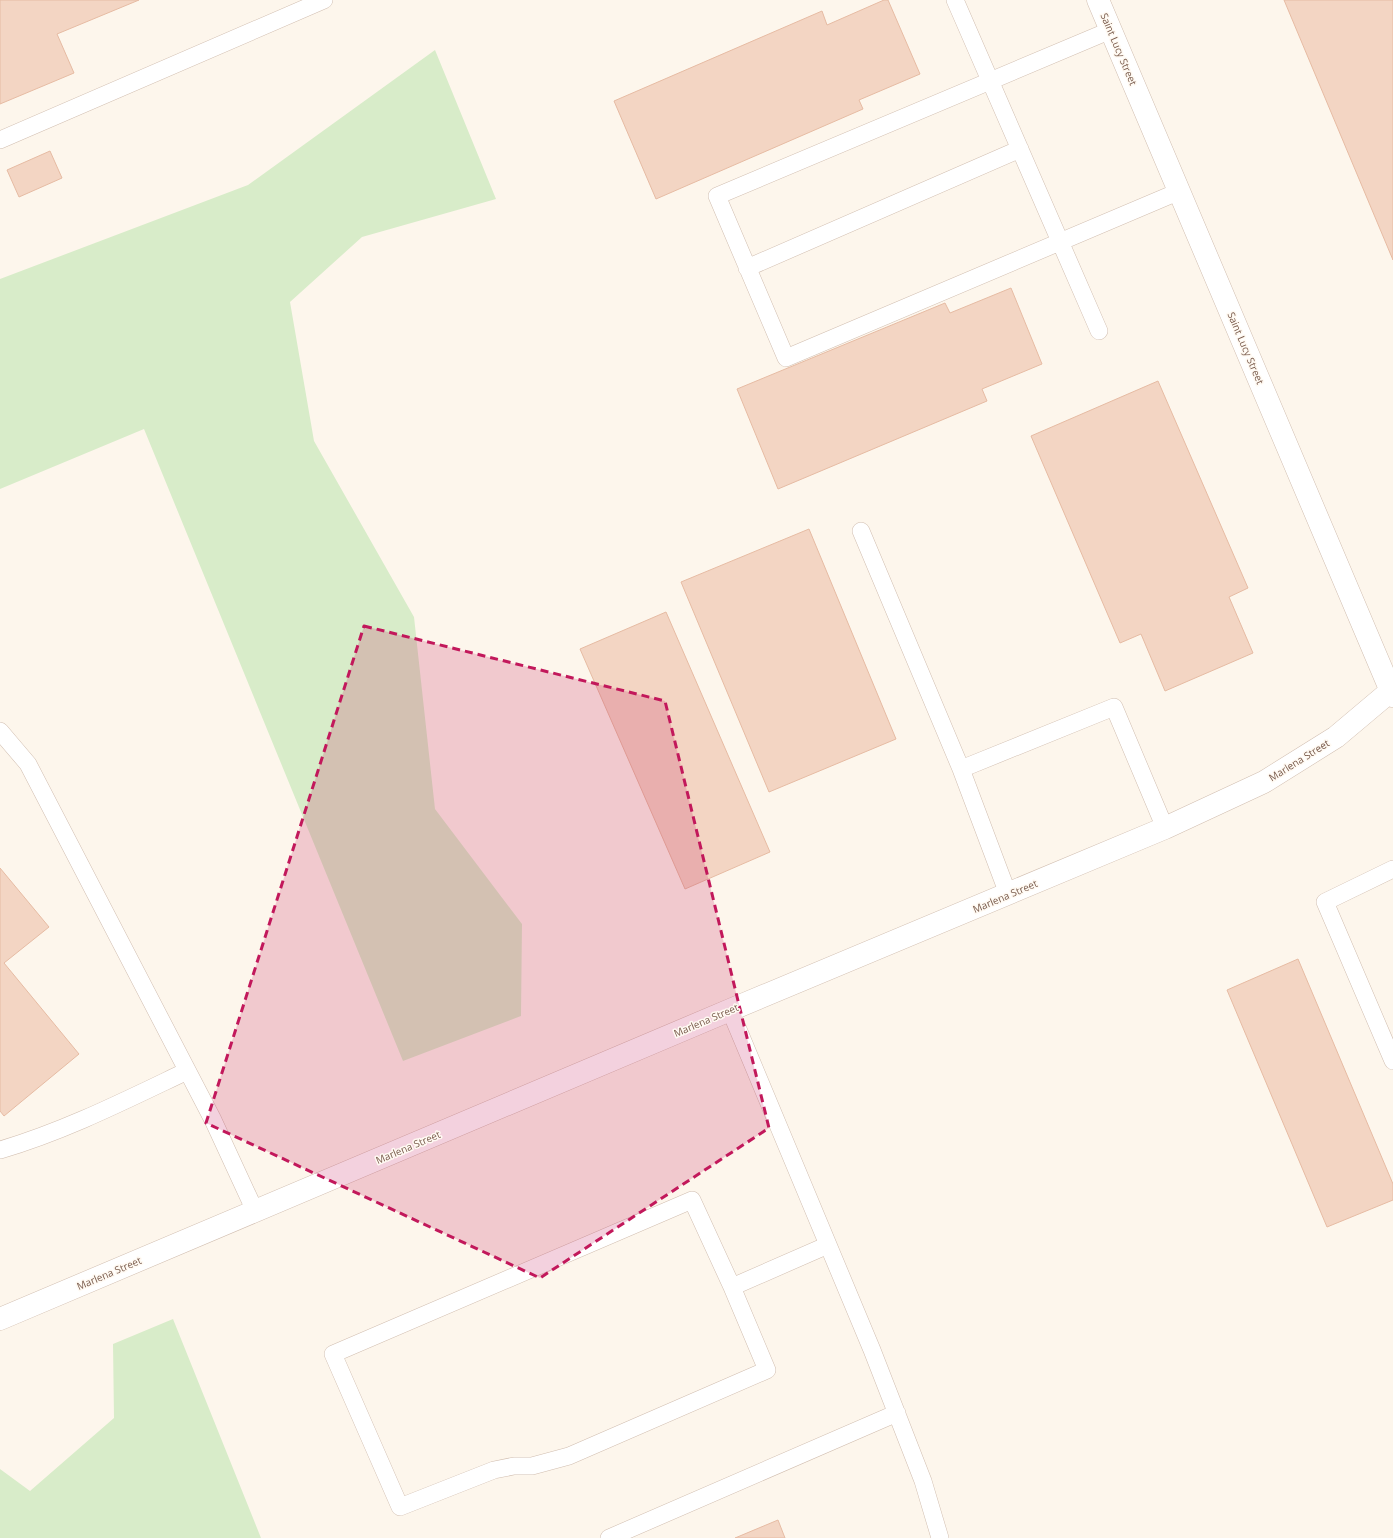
<svg xmlns="http://www.w3.org/2000/svg" width="1393" height="1538" viewBox="0 0 1393 1538" font-family="'Open Sans',sans-serif">
<style>
.green{fill:#d8ecc9}
.building{fill:#f3d5c3;stroke:#e6bba3}
.lines{fill:none;stroke-linecap:round;stroke-linejoin:round}
.service-casing{stroke:#d1beb0;stroke-width:18}
.minor-casing{stroke:#d1beb0;stroke-width:23}
.service{stroke:#fff;stroke-width:17}
.minor{stroke:#fff;stroke-width:22}
.marked{fill:#c2185b;fill-opacity:0.2;stroke:#c2185b;stroke-width:3;stroke-dasharray:8 5;stroke-linejoin:round}
.labels{text-anchor:middle;dominant-baseline:central;stroke-width:3;stroke-linejoin:round;paint-order:stroke}
.street-label{font-size:10px;fill:#7a5c4d;stroke:#fffaf3}
</style>
<rect width="100%" height="100%" fill="#fdf6ec"/>
<path class="green" d="M435,50L496,199L362,237L290,302L314,441L414,617L435,809L522,924L521,1016L403,1061L144,429L0,489V279L248,185Z
M173,1319L261,1538H0V1469L30,1491L114,1418L113,1344Z"/>
<path class="building" d="M0,0H139L57,34L74,73L0,104Z
M884,0H888L920,74L859,100L863,109L656,199L614,101L822,11L827,25Z
M1284,0H1393V260Z
M50,151L62,178L19,197L7,170Z
M1011,288L1042,364L982,389L987,401L778,489L737,389L945,303L950,313Z
M1158,381L1248,588L1229,597L1253,653L1165,691L1141,634L1120,643L1031,436Z
M809,529L896,739L769,792L681,582Z
M666,612L770,852L685,889L580,649Z
M0,868L49,927L4,963L79,1054L4,1116L0,1111Z
M1298,959L1393,1184V1200L1327,1227L1227,990Z
M778,1520L785,1538H735Z"/>
<g class="lines">
<defs>
<path id="service" d="M955,0L1099,331
M1111,30L717,196L786,358L1180,191
M0,140L324,0
M747,268L1020,149
M861,531L961,769L1114,707L1165,828
M0,731L28,764L213,1120L255,1211
M961,769L1008,894
M1393,869L1325,902L1393,1061
M730,1010L872,1350L923,1481L940,1538
M0,1150C65,1131 126,1100 187,1071
M732,1287L692,1200L333,1354L400,1507L494,1470L514,1466H532L569,1456L767,1370L732,1287L828,1245
M609,1538L897,1413"/>
<path id="minor" d="M1098,0L1393,696
M0,1319L730,1010L1165,828L1264,782L1336,737L1393,689"/>
</defs>
<use href="#service" class="service-casing"/>
<use href="#minor" class="minor-casing"/>
<use href="#service" class="service"/>
<use href="#minor" class="minor"/>
</g>
<path class="marked" d="M364,626L665,701L769,1128L540,1278L206,1123Z"/>
<g class="labels">
<g class="street-label">
<text transform="translate(1119 49) rotate(67)">Saint Lucy Street</text>
<text transform="translate(1246 348) rotate(67)">Saint Lucy Street</text>
<text transform="translate(1299 760) rotate(-32)">Marlena Street</text>
<text transform="translate(1005 896) rotate(-23)">Marlena Street</text>
<text transform="translate(706 1020) rotate(-23)">Marlena Street</text>
<text transform="translate(408 1147) rotate(-23)">Marlena Street</text>
<text transform="translate(109 1273) rotate(-23)">Marlena Street</text>
</g>
</g>
</svg>
